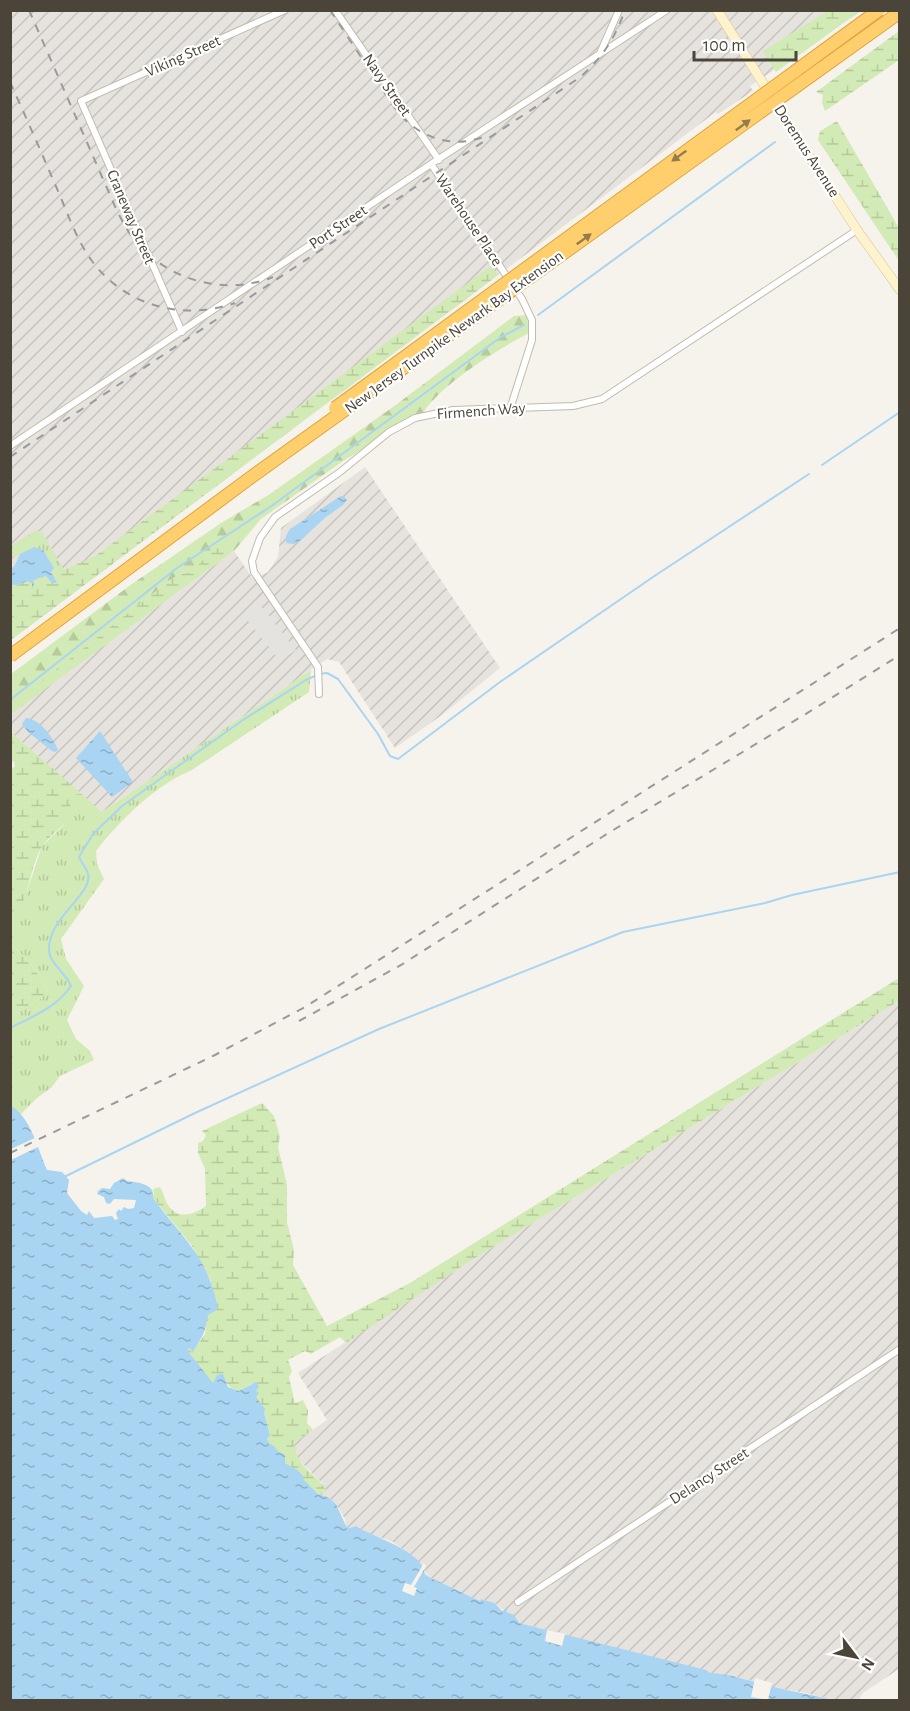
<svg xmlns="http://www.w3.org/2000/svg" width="910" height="1711" viewBox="0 0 910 1711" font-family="'Alegreya Sans',sans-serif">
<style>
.industrial{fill:url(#industrial-furrows)}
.grass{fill:url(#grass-tufts)}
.forest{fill:url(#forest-firs)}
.wetland{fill:url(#wetland-marsh)}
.parking{fill:#e5e3e0}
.water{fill:url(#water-ripples)}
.pier{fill:#f6f3ec}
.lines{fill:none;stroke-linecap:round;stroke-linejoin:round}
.stream{stroke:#a9d4f2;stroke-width:2}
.street-casing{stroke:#c2bbae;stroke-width:8}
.secondary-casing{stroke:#d6c79b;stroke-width:10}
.street{stroke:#fff;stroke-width:6}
.secondary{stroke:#fff3cd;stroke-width:9}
.rail{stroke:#9a9a9a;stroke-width:2;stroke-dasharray:8 8;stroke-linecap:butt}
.highway-bridge-casing{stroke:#e0a43c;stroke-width:14;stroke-linecap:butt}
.highway-bridge{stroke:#ffcf6e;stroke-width:12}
.oneway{fill:#937c4e}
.labels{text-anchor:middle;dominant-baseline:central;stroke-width:4.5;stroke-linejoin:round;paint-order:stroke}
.street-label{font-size:16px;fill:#4b4439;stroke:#fff}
</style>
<defs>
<pattern id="industrial-furrows" width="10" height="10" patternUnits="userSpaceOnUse" patternTransform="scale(1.5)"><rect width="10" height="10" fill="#e6e2dd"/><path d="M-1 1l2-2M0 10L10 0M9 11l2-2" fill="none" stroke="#c7c3be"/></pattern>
<pattern id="grass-tufts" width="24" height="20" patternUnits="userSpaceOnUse" patternTransform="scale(1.5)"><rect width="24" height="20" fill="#d2eab5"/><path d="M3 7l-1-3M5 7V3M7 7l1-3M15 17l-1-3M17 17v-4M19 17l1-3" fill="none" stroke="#b6ca9c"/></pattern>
<pattern id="forest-firs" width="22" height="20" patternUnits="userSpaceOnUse" patternTransform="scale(1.5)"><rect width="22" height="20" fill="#d2eab5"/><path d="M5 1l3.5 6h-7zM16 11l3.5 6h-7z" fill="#b6ca9c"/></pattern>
<pattern id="wetland-marsh" width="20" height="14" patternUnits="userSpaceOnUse" patternTransform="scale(1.5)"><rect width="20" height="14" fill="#d2eab5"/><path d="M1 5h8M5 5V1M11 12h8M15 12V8" fill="none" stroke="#b6ca9c"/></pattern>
<pattern id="water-ripples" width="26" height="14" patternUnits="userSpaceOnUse" patternTransform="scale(1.5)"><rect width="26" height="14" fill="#a9d4f2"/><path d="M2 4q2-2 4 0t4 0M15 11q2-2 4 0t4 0" fill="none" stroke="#8caec5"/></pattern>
</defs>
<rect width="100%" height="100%" fill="#f6f3ec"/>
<path class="industrial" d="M11,11H861L750,86L753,91L718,114L716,112L11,640Z
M365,467L500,668L442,715L395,748L339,662L327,659L102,812L11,732L10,714L234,551L253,579L268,572L278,557L281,528Z
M899,1001V1669L863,1693L859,1700H833L806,1693L776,1688L742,1678L710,1673L645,1655L519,1623L495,1603L481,1599L480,1601L429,1577L416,1559L393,1542L370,1534L356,1526L350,1528L346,1526L345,1519L336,1504L328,1497L318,1494L326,1492L322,1483L296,1457L294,1443L327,1420L298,1373L470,1261Z"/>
<path class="grass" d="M37,530L42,532L64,570L54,568L43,550L24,552L11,558V546Z
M311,670L309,692L192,770C157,784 119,821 96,851L97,864L104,879L61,939L66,959L84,986L67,1020L76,1039L90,1051L94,1060L60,1076L51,1088L37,1098L20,1115L11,1105V1016L42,998L48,990C38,973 26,957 11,944L10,929L25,897L42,846L63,826L69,794L83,795L102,812Z"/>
<path class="forest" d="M527,315L529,333C498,349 441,384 423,413L343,461L261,519L234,551L227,546L192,572L180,574L169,581L11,706V674L132,584L221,523L270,494L393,407L514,316Z"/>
<path class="wetland" d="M828,11H860L776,72L763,51Z
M899,31V60L825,111L822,103L823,95L816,92Z
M837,121L899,228V261L818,140L820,131Z
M491,266L498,275L11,640V585L21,584L27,581L32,583L33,580L46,576L52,583L56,584L51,570L54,568L64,570L95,556Z
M227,545L234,551L11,714V706L15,702L169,581L180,574L192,572L211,551Z
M11,732L83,795H69C76,823 57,827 43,845C35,856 30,881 26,894C22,906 16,917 11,929V768L15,767L14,761L11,763Z
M11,944C26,957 38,973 48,990L42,998L11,1016Z
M899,978V1001L470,1261L346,1343L340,1337L311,1354L305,1351L288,1360L292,1371L289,1377L295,1403L303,1400L308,1411L307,1423L313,1430L294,1443C298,1471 315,1470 327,1492L318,1494C305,1481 272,1455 267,1439L270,1434L264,1413L256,1397V1391L251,1384L240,1391C228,1388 227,1384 222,1374L213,1384L187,1350L189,1348L192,1352L194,1350L205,1334L211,1281L192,1246L153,1198L154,1193L153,1189L160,1187C164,1193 164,1199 168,1205C178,1220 193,1215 206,1206L205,1169L198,1153V1143L203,1141L206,1135L202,1131L262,1103L274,1116L280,1137L278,1147L287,1185V1222L294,1250L293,1265L327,1326L410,1283Z"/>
<path class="parking" d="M260,605L296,650L280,661L244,616Z"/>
<path class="water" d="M341,496H344L347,500L343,505L326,517L301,540L294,544L286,543V536L290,529Z
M34,547L43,550L54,568L51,572L57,583H52L46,576L33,580L34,584L32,589V583L27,581L21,584L11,585V568L14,567L20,554Z
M26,718C41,720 53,737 58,750L55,752L52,751L28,732L22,724Z
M100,731L133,782L112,797L76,758Z
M10,1105C31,1117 38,1150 47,1170L62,1172L69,1180L67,1193L81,1211L87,1215L89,1211L94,1218L112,1216L115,1220L118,1219L116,1213L119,1209L121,1211L124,1207L128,1209L134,1208L136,1200L114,1199L110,1204L106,1203L104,1197L97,1194L98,1191L102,1188L110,1189L114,1183L123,1178L127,1181C137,1182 156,1184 153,1198C183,1239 208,1256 218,1309L208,1315C205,1334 202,1337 193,1352L189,1348L187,1350L213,1383L217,1375L223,1374L228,1387L239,1391L256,1382L259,1387L256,1391L259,1393L256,1397L265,1409L264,1413L270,1435L267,1439L269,1443L275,1447L277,1451L285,1455V1463C292,1468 296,1467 303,1476V1479L318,1494L328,1497L336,1504L346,1526L350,1528L356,1526C374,1538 422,1550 425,1574L429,1577L480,1601L481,1599L495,1603L502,1611L508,1609L506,1612L514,1615L519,1623L706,1670L710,1673C732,1674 753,1682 774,1687C794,1692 814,1695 833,1700H11Z"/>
<path class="pier" d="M37,1137L40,1146L11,1160V1149Z
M424,1563L426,1566L414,1587L417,1588L414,1596L402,1591L405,1583L411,1585Z
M547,1630L565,1634L562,1646L545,1641Z
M755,1678L772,1683L768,1700L751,1697Z"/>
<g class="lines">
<path class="stream" d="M538,315L775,142
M822,465L900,412
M10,700L177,568L273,505L501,337L524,325
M10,1028C32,1017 57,1007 71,986C66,973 50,964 49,951C47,918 93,895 88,874C87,868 81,863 79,857L93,834L122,806L243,720L306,680L319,674L327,673L338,679L378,734L390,756L398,759L500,682L653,577L809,474
M64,1177L195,1113L379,1029L623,932L765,903L792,895L900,872"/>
<defs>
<path id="street" d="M335,10L439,160
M601,51L619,10
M431,164L522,299L532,320V340L510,409
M182,332L81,101L285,10
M10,446L431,164L667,10
M319,694L318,667L254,572L252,561L260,538L275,517L340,472L389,432L415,418L453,410L573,406L602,399L857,230
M518,1602L900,1349"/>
<path id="secondary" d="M717,10L798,139L857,230L900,290"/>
</defs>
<use href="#street" class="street-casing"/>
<use href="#secondary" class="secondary-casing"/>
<use href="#street" class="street"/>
<use href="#secondary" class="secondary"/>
<path class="rail" d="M29,10L117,211C123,222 128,233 137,243C170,281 226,296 273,277
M330,10L394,107C414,135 449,150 483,137
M10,82C25,115 40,149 54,182C66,208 75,238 92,261C125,306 183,321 235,303
M10,457L579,78C602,59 615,38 625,10
M299,1021L401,965L610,832L804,715L900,655
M10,1153L215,1055L305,1007L900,628"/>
<defs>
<path id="highway-bridge" d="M335,408L879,10
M10,656L250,478L900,12"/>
</defs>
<use href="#highway-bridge" class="highway-bridge-casing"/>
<use href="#highway-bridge" class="highway-bridge"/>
</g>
<defs><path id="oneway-solid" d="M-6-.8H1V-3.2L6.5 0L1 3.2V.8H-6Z" transform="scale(1.5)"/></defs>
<g class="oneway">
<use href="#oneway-solid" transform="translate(743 125) rotate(-36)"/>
<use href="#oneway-solid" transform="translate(679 156) rotate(144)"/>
<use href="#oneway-solid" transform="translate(584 239) rotate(-36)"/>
</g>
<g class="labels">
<g class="street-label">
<text transform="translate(183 56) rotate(-24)">Viking Street</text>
<text transform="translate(387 85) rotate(55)">Navy Street</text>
<text transform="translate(807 151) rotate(57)">Doremus Avenue</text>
<text transform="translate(131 217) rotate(67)">Craneway Street</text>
<text transform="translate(469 220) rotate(56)">Warehouse Place</text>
<text transform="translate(338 227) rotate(-34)">Port Street</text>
<text transform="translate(454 332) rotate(-36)">New Jersey Turnpike Newark Bay Extension</text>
<text transform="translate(481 411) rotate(-4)">Firmench Way</text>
<text transform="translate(709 1476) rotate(-33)">Delancy Street</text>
</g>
</g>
<rect width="910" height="1711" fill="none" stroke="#4b4439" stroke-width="24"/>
<g transform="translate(856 1657) rotate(122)" stroke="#ffffff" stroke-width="4.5" paint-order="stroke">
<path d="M0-4.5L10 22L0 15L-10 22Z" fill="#4b4439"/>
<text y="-9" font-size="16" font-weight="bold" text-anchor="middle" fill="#4b4439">N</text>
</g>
<path d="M694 51v9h102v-9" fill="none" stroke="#4b4439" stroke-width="3"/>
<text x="703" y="51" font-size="18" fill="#4b4439" stroke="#ffffff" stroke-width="4.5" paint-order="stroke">100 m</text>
</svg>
